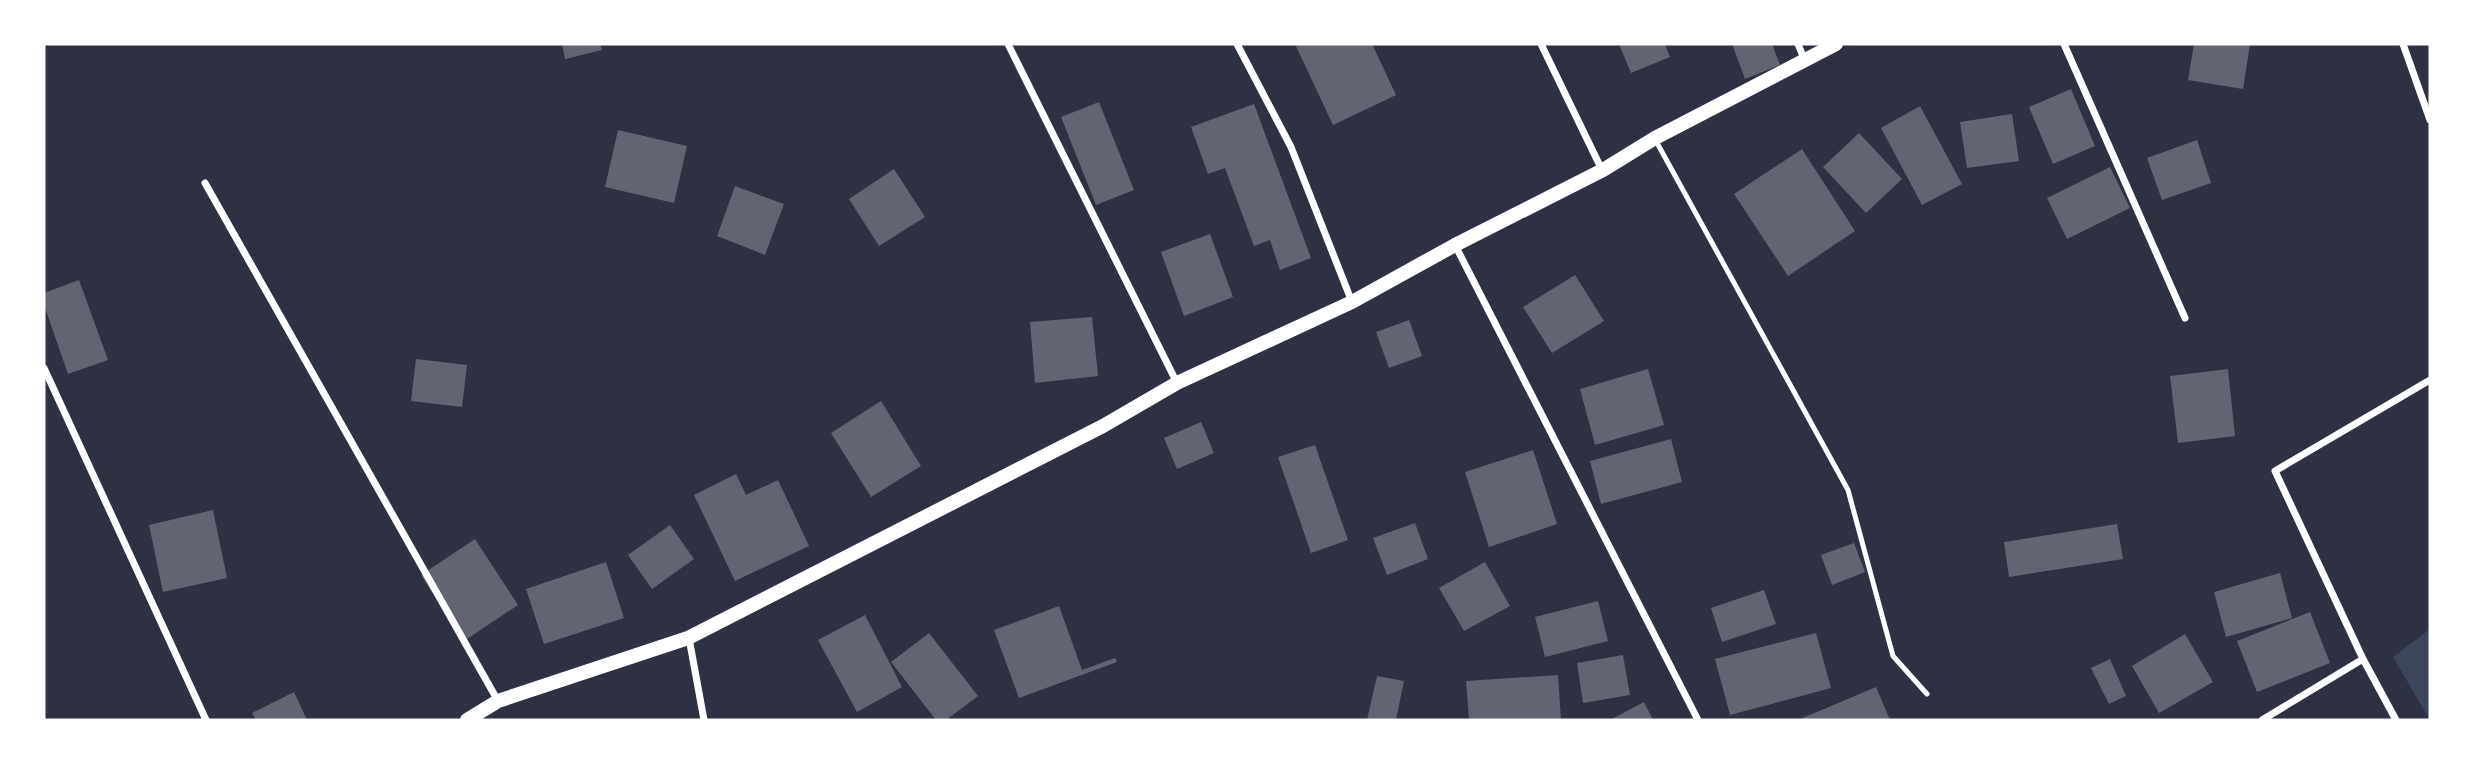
<svg xmlns="http://www.w3.org/2000/svg" width="2474" height="764" viewBox="0 0 2474 764" font-family="Roboto,sans-serif">
<style>
.green{fill:#3c4559}
.building{fill:#626471}
.lines{fill:none;stroke-linecap:round;stroke-linejoin:round}
.service{stroke:#fff;stroke-width:5}
.minor{stroke:#fff;stroke-width:7}
.secondary{stroke:#fff;stroke-width:14}
</style>
<rect width="100%" height="100%" fill="#2d3142"/>
<path class="green" d="M2430,629V720L2393,657Z"/>
<path class="building" d="M562,44H600L602,50L565,59Z
M1295,44H1372L1396,95L1333,125Z
M1619,44H1665L1670,57L1631,73Z
M1732,44H1772L1780,65L1745,79Z
M2194,44H2250L2243,89L2188,80Z
M2071,89L2095,146L2053,164L2029,107Z
M1099,102L1134,190L1096,205L1061,117Z
M1254,104L1311,258L1280,270L1270,240L1254,246L1225,168L1208,174L1191,127Z
M1920,106L1962,184L1922,205L1881,128Z
M2012,114L2019,161L1967,168L1960,122Z
M618,130L687,146L674,203L605,187Z
M1859,133L1902,179L1866,213L1823,167Z
M2197,140L2211,183L2162,200L2147,158Z
M1802,149L1855,231L1788,276L1734,194Z
M2110,167L2130,208L2067,239L2047,198Z
M894,169L925,217L879,246L849,199Z
M735,186L784,204L765,255L717,236Z
M1210,234L1233,297L1184,316L1161,252Z
M1575,275L1604,321L1552,353L1523,307Z
M79,280L108,360L68,374L44,305V293Z
M1092,317L1098,376L1035,383L1030,322Z
M1409,320L1422,356L1389,368L1376,332Z
M416,359L467,365L462,407L411,401Z
M1648,369L1664,425L1595,445L1580,389Z
M2228,369L2235,436L2178,443L2170,376Z
M881,401L921,466L871,497L831,433Z
M1201,422L1214,453L1177,469L1164,438Z
M1671,439L1682,482L1601,504L1590,461Z
M1315,445L1348,540L1311,553L1278,457Z
M1533,450L1557,524L1489,547L1465,472Z
M736,474L746,495L778,480L809,546L735,581L694,495Z
M213,510L227,578L163,592L149,525Z
M1415,523L1428,559L1387,575L1373,538Z
M2117,524L2123,559L2009,577L2004,542Z
M670,525L694,559L652,589L628,555Z
M475,539L518,605L464,641L421,575Z
M1854,543L1865,572L1832,585L1821,555Z
M606,562L624,618L544,644L526,589Z
M1485,562L1510,606L1464,631L1439,588Z
M2280,573L2292,618L2226,637L2214,592Z
M1764,590L1776,624L1722,642L1711,608Z
M1598,601L1608,641L1545,657L1535,617Z
M1059,606L1082,670L1115,658L1117,662L1019,698L994,630Z
M2310,612L2330,663L2257,692L2237,641Z
M865,615L902,687L857,712L818,640Z
M929,633L978,696L946,720H936L891,662Z
M1816,633L1831,688L1730,715L1715,659Z
M2185,634L2213,682L2159,713L2132,666Z
M1623,655L1630,695L1583,703L1577,663Z
M2110,659L2126,696L2109,704L2091,668Z
M1558,675L1561,720H1469L1466,681Z
M1377,676L1404,681L1396,720H1367Z
M1876,687L1890,720H1798Z
M294,692L307,720H256L252,713Z
M1644,702L1653,720H1610Z"/>
<g class="lines">
<path class="service" d="M1656,141L1848,490L1893,656L1927,694"/>
<path class="minor" d="M1008,44L1177,383
M1237,44L1291,147L1352,302
M1541,44L1602,170
M1798,44L1805,61
M2064,44L2185,318
M2403,44L2430,120
M205,183L498,701
M1455,245L1698,720
M44,368L206,720
M689,638L704,720
M2262,720L2363,659
M2396,720L2363,659L2275,471L2430,380"/>
<path class="secondary" d="M467,720L498,701L688,638L1103,426L1177,383L1352,302L1455,245L1603,170L1655,138L1836,44"/>
</g>
<rect width="2474" height="764" fill="none" stroke="#ffffff" stroke-width="91"/>
</svg>
